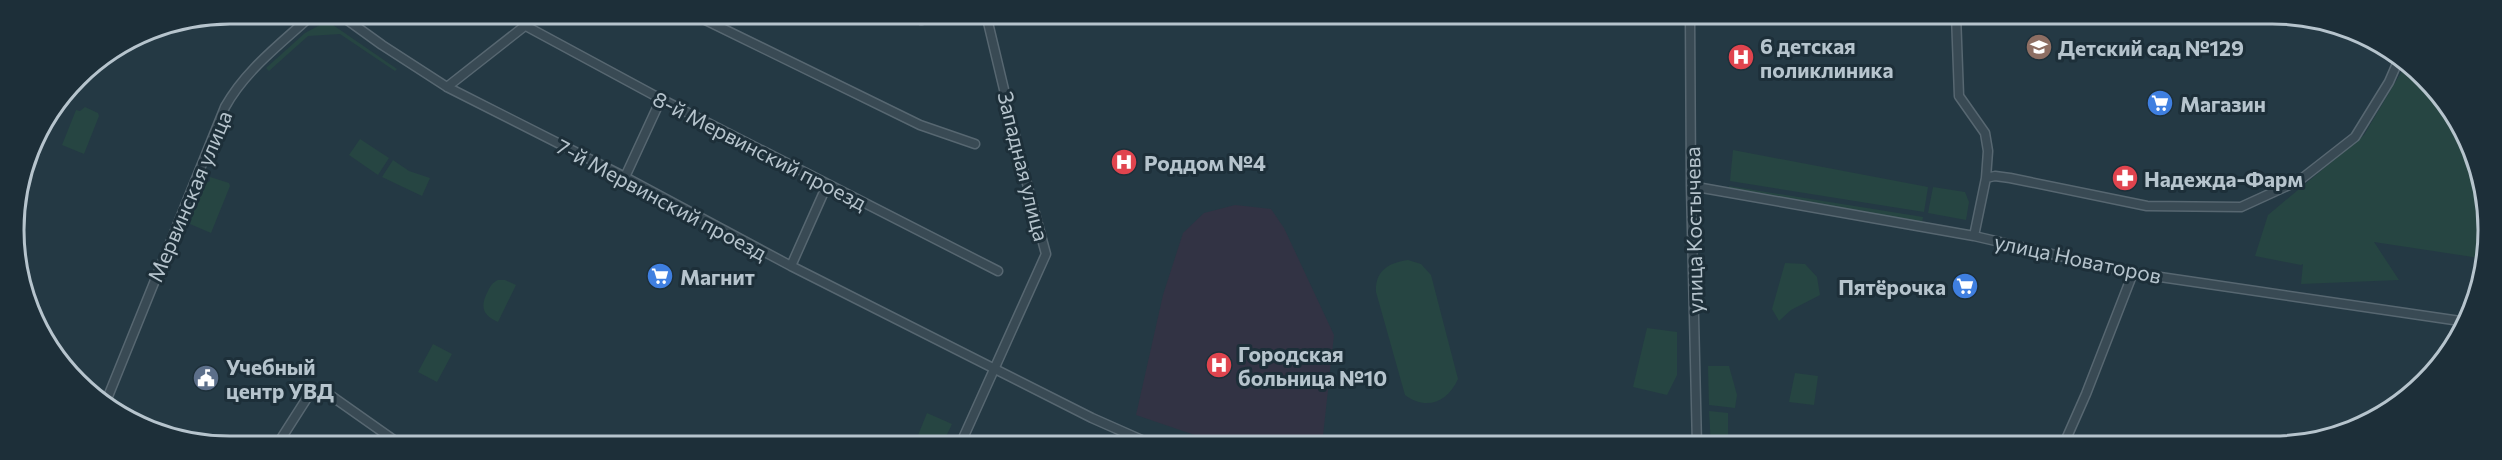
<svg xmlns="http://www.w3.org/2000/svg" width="2502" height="460" viewBox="0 0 2502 460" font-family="Commissioner,sans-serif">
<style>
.medical{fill:#323344}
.green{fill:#264542}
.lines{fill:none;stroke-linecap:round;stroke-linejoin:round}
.minor-casing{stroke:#576771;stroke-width:11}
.minor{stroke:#394a54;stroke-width:8}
.labels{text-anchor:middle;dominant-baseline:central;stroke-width:6;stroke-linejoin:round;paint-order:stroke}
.poi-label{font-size:21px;font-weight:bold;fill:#b6c4cd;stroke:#1d2f39;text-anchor:start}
.street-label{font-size:21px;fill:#b6c4cd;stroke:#1d2f39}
.rim{fill:none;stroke:#b6c4cd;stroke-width:3}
</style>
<rect width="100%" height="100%" fill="#243944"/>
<path class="medical" d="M1235,205L1271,209L1284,228L1334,335L1322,445H1224L1136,415L1163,295L1183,233L1204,213Z"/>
<path class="green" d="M320,25H333L397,69L395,71L340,34L308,36L269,71L266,68L305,33Z
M2403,63L2444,98L2481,174L2486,259L2374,242L2399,280L2301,284L2303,264L2301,265L2255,256L2268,215L2364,135L2402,71Z
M85,107L98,113L99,116L84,154L62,145L76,110L80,111Z
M360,139L389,158L378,175L349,155Z
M1733,150L1928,187L1924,212L1730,181Z
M393,160L409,171L430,178L422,196L382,177Z
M210,177L229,183L230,186L211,233L190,224L200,187L210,181Z
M1729,186L1923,217L1922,224L1728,191Z
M1933,187L1965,192L1969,202L1966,220L1928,213Z
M1408,260L1421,264L1431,275L1458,379C1448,402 1426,411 1405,395L1376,292C1375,270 1389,263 1408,260Z
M1785,263L1805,264L1817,277L1820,295L1791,310L1779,321L1772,309Z
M498,280H505L516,285L498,322C482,315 480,306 488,291C491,285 492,283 498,280Z
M1647,328L1677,332V375L1667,395L1633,387Z
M433,344L452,354L437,382L418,372Z
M1708,366H1729L1737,395L1735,408L1709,405Z
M1795,373L1818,376L1814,405L1789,402Z
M1709,411L1728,413V446H1711Z
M927,413L952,424L942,445H914Z"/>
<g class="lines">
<defs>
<path id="minor" d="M339,14L382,45L447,87L625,177L791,266L1092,418L1153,445
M693,14L920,125L975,144
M908,14L921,20L945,15
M1690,15L1691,186L1697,446
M1956,15L1959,96L1985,133L1988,151L1986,178L1974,236
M524,25L661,99L998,271
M447,87L540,14
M625,177L661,99
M1986,178L1995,176L2010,178L2147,206L2241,207L2300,180L2355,137L2389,82L2399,59
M1691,186L1974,236L2133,273L2467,322
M791,266L827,185
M105,404L225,107C246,69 282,43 313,14
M277,445L307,398L316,393L330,395L401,445
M960,445L1046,254L1022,165L986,14
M2063,446L2086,394L2133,273"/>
</defs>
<use href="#minor" class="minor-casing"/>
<use href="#minor" class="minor"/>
</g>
<defs>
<symbol id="school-disc" viewBox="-11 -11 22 22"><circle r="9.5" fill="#8d6e63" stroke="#1d2f39"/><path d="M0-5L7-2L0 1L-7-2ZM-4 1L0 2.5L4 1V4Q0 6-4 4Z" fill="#fff"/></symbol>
<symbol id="hospital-disc" viewBox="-11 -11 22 22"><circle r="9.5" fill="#e0444e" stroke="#1d2f39"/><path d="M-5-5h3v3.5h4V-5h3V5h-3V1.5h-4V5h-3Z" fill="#fff"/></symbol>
<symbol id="supermarket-disc" viewBox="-11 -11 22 22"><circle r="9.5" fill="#3f7fe0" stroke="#1d2f39"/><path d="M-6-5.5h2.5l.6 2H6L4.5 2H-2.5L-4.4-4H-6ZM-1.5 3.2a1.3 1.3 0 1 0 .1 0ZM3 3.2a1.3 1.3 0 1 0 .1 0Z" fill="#fff"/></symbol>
<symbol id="pharmacy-disc" viewBox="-11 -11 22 22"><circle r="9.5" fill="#e0444e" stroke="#1d2f39"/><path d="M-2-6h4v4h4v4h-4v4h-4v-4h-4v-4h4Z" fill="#fff"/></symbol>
<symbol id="civic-disc" viewBox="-11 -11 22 22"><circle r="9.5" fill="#5c6f8a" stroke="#1d2f39"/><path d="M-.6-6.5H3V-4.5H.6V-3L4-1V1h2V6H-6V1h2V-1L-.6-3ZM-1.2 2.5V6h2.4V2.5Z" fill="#fff"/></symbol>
</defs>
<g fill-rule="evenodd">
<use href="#school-disc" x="2024" y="32" width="30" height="30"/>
<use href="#hospital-disc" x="1726" y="42" width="30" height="30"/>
<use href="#supermarket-disc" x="2145" y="88" width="30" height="30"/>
<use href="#hospital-disc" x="1109" y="147" width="30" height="30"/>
<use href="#pharmacy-disc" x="2110" y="163" width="30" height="30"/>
<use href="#supermarket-disc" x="645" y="261" width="30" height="30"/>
<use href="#supermarket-disc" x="1950" y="271" width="30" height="30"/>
<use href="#hospital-disc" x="1204" y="350" width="30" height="30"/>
<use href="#civic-disc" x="191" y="363" width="30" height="30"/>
</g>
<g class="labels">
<g class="poi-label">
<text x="1760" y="45">6 детская<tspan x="1760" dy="24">поликлиника</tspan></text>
<text x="2058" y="47">Детский сад №129</text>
<text x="2180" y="103">Магазин</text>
<text x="1144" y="162">Роддом №4</text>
<text x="2144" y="178">Надежда-Фарм</text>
<text x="680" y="276">Магнит</text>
<text x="1946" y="286" text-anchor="end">Пятёрочка</text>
<text x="1238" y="353">Городская<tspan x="1238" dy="24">больница №10</tspan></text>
<text x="226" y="366">Учебный<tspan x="226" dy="24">центр УВД</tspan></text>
</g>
<g class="street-label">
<text transform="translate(760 150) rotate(27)">8-й Мервинский проезд</text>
<text transform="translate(1024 166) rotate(76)">Западная улица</text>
<text transform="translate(189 196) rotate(-67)">Мервинская улица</text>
<text transform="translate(662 199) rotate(28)">7-й Мервинский проезд</text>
<text transform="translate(1693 230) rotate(-91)">улица Костычева</text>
<text transform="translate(2078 258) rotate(12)">улица Новаторов</text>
</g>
</g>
<path d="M0 0H2502V460H0ZM230 24H2272A206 206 0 0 1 2478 230V230A206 206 0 0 1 2272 436H230A206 206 0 0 1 24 230V230A206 206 0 0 1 230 24Z" fill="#1d2f39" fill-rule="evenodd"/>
<path class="rim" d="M230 24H2272A206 206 0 0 1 2478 230V230A206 206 0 0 1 2272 436H230A206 206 0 0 1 24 230V230A206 206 0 0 1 230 24Z"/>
</svg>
